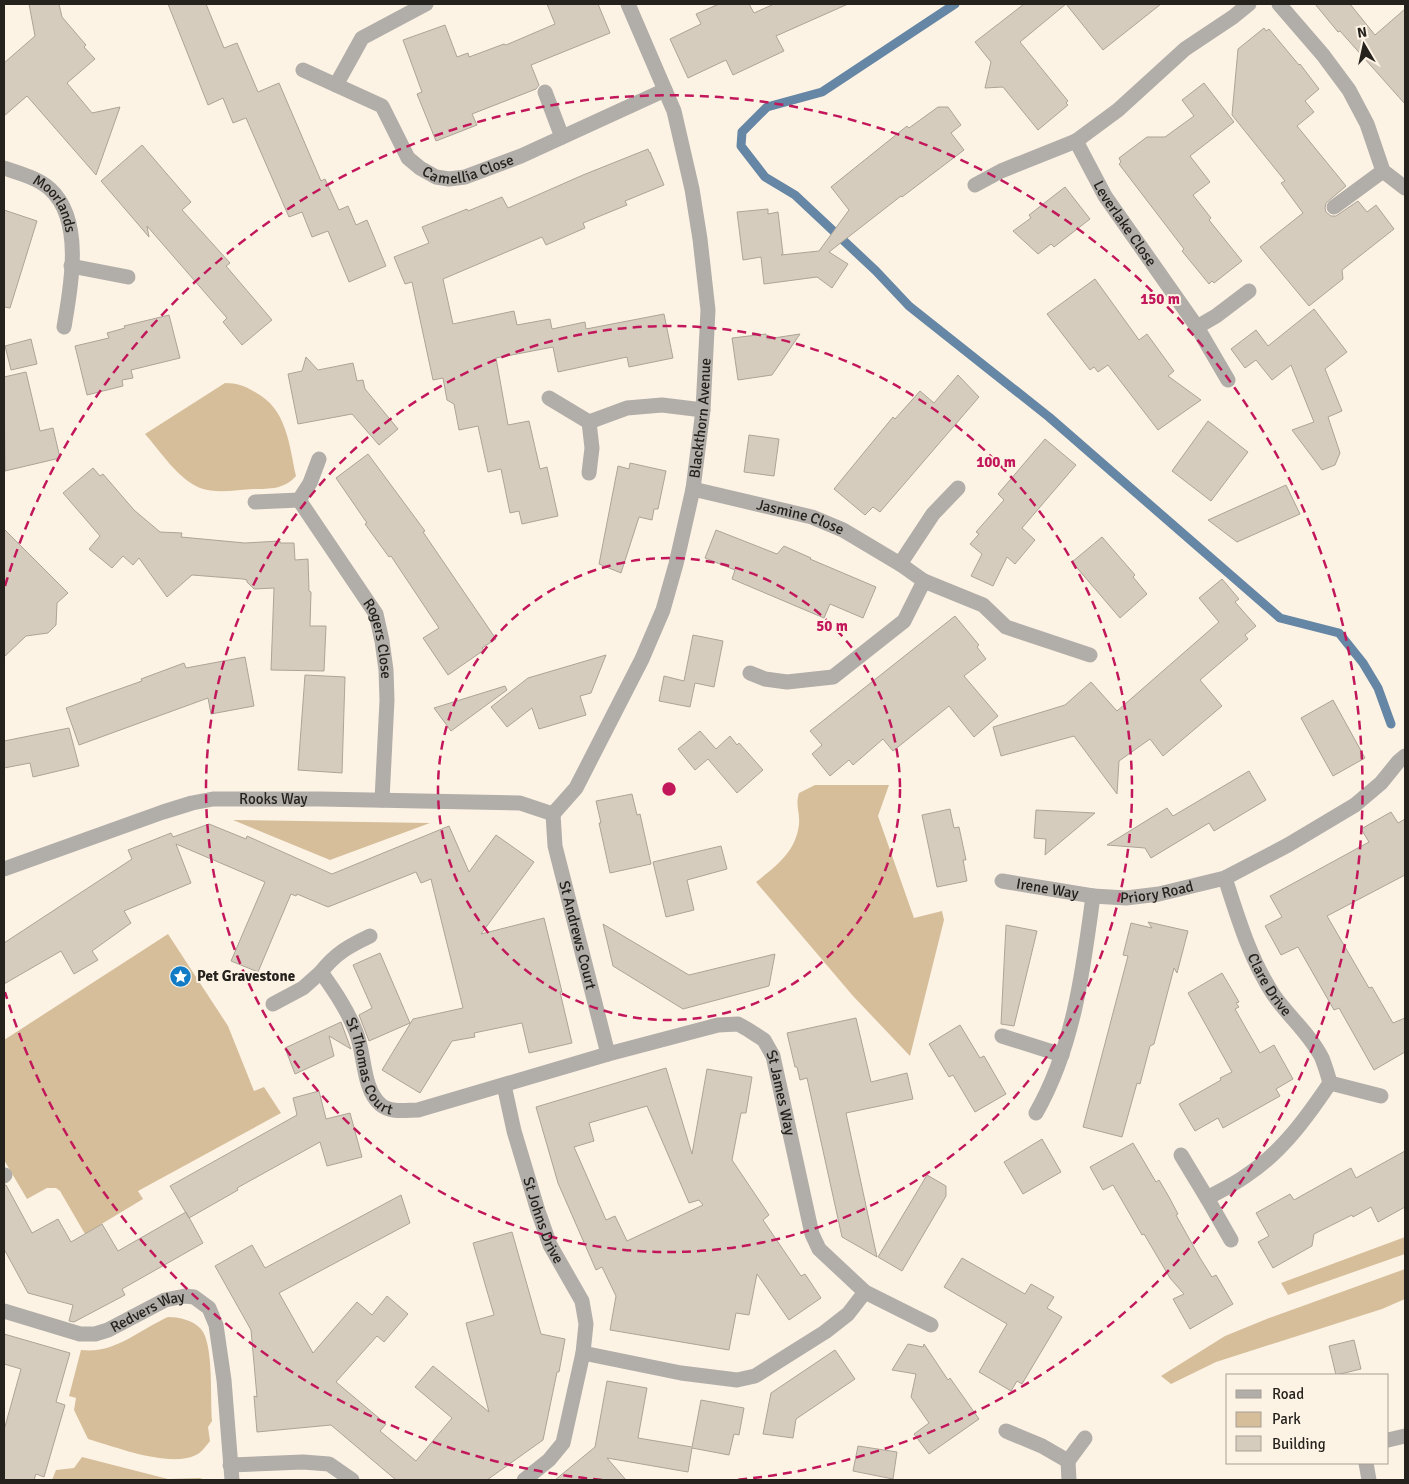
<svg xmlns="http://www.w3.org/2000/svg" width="1409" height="1484" viewBox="0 0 1409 1484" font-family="Signika,sans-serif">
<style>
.green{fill:#d7be9a}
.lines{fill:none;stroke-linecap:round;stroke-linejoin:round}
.stream{stroke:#6586a4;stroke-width:9}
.building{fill:#d5ccbe;stroke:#ada497;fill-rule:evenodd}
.minor{stroke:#b1ada8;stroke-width:15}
.ring{fill:none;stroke:#c2185b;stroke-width:2.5;stroke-dasharray:9 6}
.labels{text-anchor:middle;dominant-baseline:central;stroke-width:4;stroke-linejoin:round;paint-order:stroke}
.street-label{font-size:15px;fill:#25211c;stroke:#fdf3e5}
.poi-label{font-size:15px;font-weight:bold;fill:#25211c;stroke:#fdf3e5;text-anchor:start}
.centre{fill:#c2185b;stroke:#fdf3e5;stroke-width:2.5}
.ring-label{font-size:15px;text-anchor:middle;font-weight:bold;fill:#c2185b;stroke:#fdf3e5;stroke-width:4;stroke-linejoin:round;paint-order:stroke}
</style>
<rect width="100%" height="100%" fill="#fdf3e5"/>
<path class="green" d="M225,383C237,383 245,386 255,392C287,409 289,444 296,476C285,489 270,489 254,489C237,490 216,494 200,488C178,479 161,452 145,434Z
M815,785H889L878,816L914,918L942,911L944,920L910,1056L853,996L756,882C776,866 796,852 799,824C800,811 795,806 799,793Z
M233,820L430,823L330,860Z
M168,934L228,1026L254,1091L264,1087L281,1113L138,1191L143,1199L85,1234L60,1191L56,1188H47L27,1199L4,1160V1040Z
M1405,1237V1254L1288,1295L1281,1283Z
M1405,1269V1299L1382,1309L1216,1362L1171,1384L1161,1376L1225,1336L1269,1318Z
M168,1317C179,1317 193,1320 201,1329C214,1344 210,1399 212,1421L208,1427L210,1441C206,1446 201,1453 196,1455C169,1468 116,1447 88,1439L74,1410L76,1398L69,1396L81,1350C115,1354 139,1330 168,1317Z
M82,1457L168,1479L200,1478L205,1480H52L56,1470L74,1468Z"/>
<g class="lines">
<path class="stream" d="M955,4L822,92L767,107L742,132L741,146L765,177L795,195L876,271L909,306L1049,417L1280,618L1339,633L1363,663L1378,688L1391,724"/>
</g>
<path class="building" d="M29,4H59L62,17L86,45L84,47L95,59L67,83L92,113L120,107L96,175L27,96L4,116V63L35,36Z
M168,4H206L224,48L237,43L258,92L279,83L321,181L325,179L339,210L348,206L356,225L367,220L386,266L349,282L328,231L312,237L302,212L289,217L246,118L233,123L223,98L208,105Z
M547,4H598L610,33L531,65L539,85L536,89L472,114L477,125L436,141L417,94L422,92L403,40L445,25L457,57L468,53L469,57L504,44L506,45L555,24Z
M719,4H749L754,13L774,4H848L776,36L784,51L733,75L726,60L688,78L670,39L701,24L696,14Z
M1024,4H1161L1103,50L1066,4L1020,42L1068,101L1066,103L1068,105L1038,130L1003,87L985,88L991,62L975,42Z
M1315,4H1350L1375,35L1405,9V104L1340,31L1338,32Z
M1264,28L1266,31L1269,29L1299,65L1300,64L1319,89L1305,101L1314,112L1297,126L1346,186L1326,203L1325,208L1326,212L1331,216H1336L1358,201L1367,212L1376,205L1394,229L1342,270L1343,279L1309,306L1260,247L1303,213L1281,183L1285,181L1232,115L1238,49Z
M1204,83L1234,122L1190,156L1210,182L1193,195L1211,218L1209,220L1242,261L1214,283L1212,281L1209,284L1182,251L1184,249L1119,164L1121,162L1119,158L1147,137H1165L1194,116L1182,100Z
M938,107H948L961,125L951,133L964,150L902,197L901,196L829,252L848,264L832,288L817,277L764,284L761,257L743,260L737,212L768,209V214L778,212L783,254L781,255L819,251L849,210L831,187L907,126L909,128Z
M142,145L191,202L182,210L230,263L226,266L272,320L242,345L223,322L227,318L147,226L149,237L101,181Z
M648,149L649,152H650L664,185L625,201L627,205L583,223L585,228L546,245L542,237L443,279L453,324L514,311L517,325L550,319L552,329L585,322L586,329L664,314L673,358L629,367L627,357L558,372L553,347L496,358L508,425L529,421L540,469L547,467L558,516L522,524L519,511L510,513L501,469L488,472L478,426L459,430L454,404L447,400L443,378L433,380L412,282L405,284L394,257L429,243L422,227L467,209L468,211L502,197L508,208L583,175Z
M1065,187L1090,219L1054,247L1051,244L1038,254L1013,231L1031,218L1029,215Z
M4,210L37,221L10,308L4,307Z
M1095,279L1139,340L1147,334L1174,371L1168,376L1201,400L1158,430L1108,365L1098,372L1094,367L1090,370L1047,314Z
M1314,309L1347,352L1325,369L1342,411L1328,417L1340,453L1335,465L1322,470L1292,430L1314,422L1291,365L1272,380L1256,360L1245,368L1231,349L1256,330L1268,346Z
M169,315L180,358L131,370L133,378L122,380L123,386L87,395L75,346L109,338L107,333L125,328L124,326Z
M766,334L767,339L800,334L772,375L738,380L732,338Z
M31,339L37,364L11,370L5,346Z
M306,357L318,370L353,363L357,381L363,380L365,389L398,429L379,445L352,414L298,424L288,374L302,371Z
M26,372L40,431L53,428L60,458L5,471L4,377Z
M958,375L979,397L880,512L873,507L865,515L834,489L893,417L895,419L920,391L934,403Z
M1208,421L1248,452L1211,501L1172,471Z
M749,435L779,439L774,476L744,472Z
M1045,439L1076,465L1022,528L1035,540L1015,564L1007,557L993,586L971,576L982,554L970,544L979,534L976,532L1004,500L998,494Z
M368,454L425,531L423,532L496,639L482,648L484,650L448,675L423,638L439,628L391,556L389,557L365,524L367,523L336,478Z
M630,463L666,471L658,509H654L652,520L639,517L621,573L599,564L618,466L629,469Z
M93,468L100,476L103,474L134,510L160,532L182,533L181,537L245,543L280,541V543H294L295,560L308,559L309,591L311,592L310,626H326L324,671L271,670L274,588L254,589L247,582V580L243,579L192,575L167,597L139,558L133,565L123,556L112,568L89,549L100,536L63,493Z
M1286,485L1300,514L1237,542L1208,520Z
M4,529L68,593L57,603L56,625L48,633L26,636L4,657Z
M716,530L777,554L784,546L811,558L810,559L876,587L863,618L830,604L824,618L732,579L735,570L705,558Z
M1102,537L1135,575L1133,577L1147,594L1120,618L1072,562Z
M1222,579L1239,599L1235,602L1256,626L1245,635L1248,639L1200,680L1222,706L1163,756L1150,739L1119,761L1117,794L1074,736L1001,756L993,727L1065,705L1091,682L1117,711L1219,622L1199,598Z
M955,616L979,645L977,647L986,659L964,676L998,716L974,737L949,706L893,751L883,739L853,765L849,760L830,776L812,754L822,745L810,731Z
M693,635L723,641L714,687L695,683L690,707L659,701L664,676L684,681Z
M606,655L591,693L580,696L586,715L539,729L532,708L507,727L491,707L528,678Z
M245,657L254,706L211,714L208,698L79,745L66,708L142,681L141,679L184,663L186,668Z
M305,675L345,677L342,773L298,770Z
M505,686L507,690L451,731L434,708Z
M1333,700L1365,758L1333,776L1301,718Z
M69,728L79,766L33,777L30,763L4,768V741Z
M700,731L716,749L730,736L737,745L739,743L763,770L737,793L708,759L695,770L678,749Z
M1249,771L1266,800L1214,831L1209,823L1151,858L1145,848L1107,845L1167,808L1173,816Z
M632,794L637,815L640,814L651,864L610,873L599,823H601L596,801Z
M950,809L954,828L959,827L966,860H963L967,881L937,887L922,815Z
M1036,810L1095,813L1045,855L1046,839L1034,838Z
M1391,812L1398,823L1405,819V875L1327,916L1369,988L1372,987L1393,1023L1405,1018V1052L1374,1070L1339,1008L1334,1010L1298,947L1281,955L1265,926L1282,917L1270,896L1369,842L1361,829Z
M209,824L246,839L247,836L332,874L449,826L469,872L496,835L534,862L481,934L544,918L562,992H560L572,1043L529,1053L522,1023L474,1033L475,1037L452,1041L420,1093L382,1070L413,1019L463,1008L431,879L421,883L416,872L328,907L297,894L296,896L291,894L258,972L231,961L265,882L176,844L191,883L124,911L131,923L92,951L98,960L74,974L61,951L4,984V943L132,859L128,850L171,833L173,837Z
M721,846L727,869L687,880L694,910L666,917L653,862Z
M1148,922L1188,931L1177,973L1174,968L1154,1044L1150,1046L1140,1084L1137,1083L1122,1137L1083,1127L1128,956L1123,955L1131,923L1152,928Z
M603,924L689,975L775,954L769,986L683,1009L613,966Z
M1006,925L1037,931L1014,1026L1001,1024Z
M380,953L410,1023L369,1041L359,1015L372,1008L353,965Z
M1222,973L1239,1002L1236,1003L1239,1007L1235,1009L1260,1053L1274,1045L1293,1079L1276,1089L1280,1096L1223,1128L1218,1118L1195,1131L1179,1104L1221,1080L1220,1078L1232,1072L1188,993Z
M856,1018L871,1082L907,1073L913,1099L846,1113L877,1257L842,1237L807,1078L800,1080L797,1067H795L787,1033Z
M341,1022L351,1049L329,1036L334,1056L295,1074L285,1048Z
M960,1025L980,1058L984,1056L1006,1094L975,1112L953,1075L949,1077L929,1044Z
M666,1068L692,1154L707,1069L752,1077L746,1113H741L732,1160L769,1215L763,1220L801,1276L805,1274L821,1298L789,1320L757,1274L749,1315L736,1313L729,1350L610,1330L616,1296L602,1267L596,1270L558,1183L536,1107ZM647,1106L689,1203L699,1200L703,1205L627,1241L615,1216L606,1220L574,1147L594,1141L589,1123Z
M319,1091L326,1119L350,1113L362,1157L327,1166L320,1142L237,1188L238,1190L189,1218L170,1186L297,1115L293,1098Z
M1042,1139L1061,1172L1023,1194L1004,1162Z
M1133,1143L1156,1182L1159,1180L1169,1197L1178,1214L1176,1215L1200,1258L1212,1277L1216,1275L1233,1304L1190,1329L1173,1299L1184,1294L1170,1278L1144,1234L1142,1235L1113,1185L1103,1190L1090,1167Z
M1405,1151V1207L1378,1222L1371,1207L1353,1217L1352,1215L1314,1234L1312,1246L1273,1268L1258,1242L1269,1236L1256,1213L1290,1194L1294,1200L1351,1168L1356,1178Z
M927,1175L946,1186V1196L902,1271L878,1257Z
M4,1185H6L32,1233L58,1219L71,1242L102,1224L118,1251L186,1212L203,1243L122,1289L125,1295L74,1322L69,1321L73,1305L28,1293L4,1249Z
M401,1195L410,1223L279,1293L313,1353L357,1302L372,1315L387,1296L408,1314L384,1342L377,1336L336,1382L386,1424L380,1431L416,1461L452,1418L415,1387L433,1366L489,1412L466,1323L494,1315L473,1243L512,1232L541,1334L565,1339L559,1372H557L543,1440L487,1480H396L331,1425L257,1432L254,1396L257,1397L251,1330L215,1266L252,1245L265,1268Z
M962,1258L1025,1294L1031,1284L1054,1297L1047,1308L1062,1317L1022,1384L1017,1381L1011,1391L979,1372L1007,1324L944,1287Z
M4,1334L70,1353L56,1402L65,1405L44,1477L36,1474L34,1480H4V1430L21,1369L4,1364Z
M1354,1340L1361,1369L1336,1375L1329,1346Z
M908,1344L923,1347L924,1344L948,1380L950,1378L979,1419L929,1454L914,1434L929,1423L911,1397L916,1374L892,1370Z
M835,1350L855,1379L796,1419L793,1438L763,1434L771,1393Z
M607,1381L647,1388L638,1438L692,1447L701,1400L744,1408L739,1435L734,1434L729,1455L692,1448L688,1472L607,1458L626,1480H555L595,1447Z
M858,1446L897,1452L893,1479L853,1471Z"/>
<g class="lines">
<g class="minor">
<path d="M1279,4L1323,55L1349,90L1367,124L1383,171L1405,188"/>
<path id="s1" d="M303,70L382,106L408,158L420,168L436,177L449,179L465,177L521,156L665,90"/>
<path d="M336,85L362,38L426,4"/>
<path d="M545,92L562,137"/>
<path id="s2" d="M1076,141L1105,196L1197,327L1228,380"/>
<path id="s3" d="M4,168C19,173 38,178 50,189C84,220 71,287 64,327"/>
<path d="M975,185L1001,171L1076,141L1118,110L1185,49L1233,17L1249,4"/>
<path d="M1334,207L1383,171"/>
<path d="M71,266L128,277"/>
<path d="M1197,327L1216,316L1249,291"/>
<path d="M549,398L589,422L592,448L589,473"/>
<path d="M589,422L627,408L662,405L703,410"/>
<path id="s4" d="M693,489L812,517L843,530L900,564L924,581L983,605L1006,627L1090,655"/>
<path id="s5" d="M299,500L376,614L382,641L386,670L387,700L382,800"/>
<path d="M255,502L299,500L310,483L319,459"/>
<path d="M900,564L933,514L958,488"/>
<path d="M750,673L765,679L787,682L833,677L904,621L924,581"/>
<path id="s6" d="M553,814L576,788L642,659L663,610L676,564L693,489L703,410L708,310L700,239L692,189L674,111L628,4"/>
<path id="s7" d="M553,814L555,846L608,1054"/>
<path id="s8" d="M4,869L163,812L192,803L213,799H320L520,803L553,814"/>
<path id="s9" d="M1225,878C1238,918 1250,959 1273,994C1288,1016 1310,1034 1322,1058C1325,1066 1328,1075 1330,1083C1307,1117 1282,1152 1247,1175C1235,1184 1220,1191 1207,1198L1231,1240"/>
<path id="s10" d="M1002,881L1093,896"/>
<path id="s11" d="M370,936C349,946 336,953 321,972C335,992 347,1009 356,1032C365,1053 362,1089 381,1105C391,1113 406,1110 418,1110L608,1054L718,1025L738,1024L747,1029L764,1040L773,1056L812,1234L819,1249L865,1292L931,1325"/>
<path d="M273,1004L303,988L321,972"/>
<path d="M1002,1036L1062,1055"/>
<path d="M1330,1083L1381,1096"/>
<path id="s12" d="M504,1085L514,1131L538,1211L550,1245L582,1301L586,1324L583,1353L563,1443L549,1460L524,1480"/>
<path id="s13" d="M1036,1113C1074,1046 1083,971 1093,896L1126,898L1159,894L1225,878L1288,845L1355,805L1381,783L1398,762L1405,756"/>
<path d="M1181,1155L1207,1198"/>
<path d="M4,1176L5,1175"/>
<path id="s14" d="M4,1311L80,1334H95L108,1330L165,1300L185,1296L194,1297L209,1308L216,1325L224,1380L232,1480"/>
<path d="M583,1353L681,1373L737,1380L755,1376L825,1332L848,1314L865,1292"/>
<path d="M1006,1431L1042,1446L1068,1461L1069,1480"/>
<path d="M1388,1440L1405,1436"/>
<path d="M1068,1461L1085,1438"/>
<path d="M1366,1463L1369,1480"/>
<path d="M230,1465L303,1462L329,1464L352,1480"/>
</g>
</g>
<g class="ring">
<circle cx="669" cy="789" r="231"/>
<circle cx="669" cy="789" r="463"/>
<path d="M602 1480A694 694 0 0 1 5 992M5 586A694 694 0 1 1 736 1480"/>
</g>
<defs>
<symbol id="sight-disc" viewBox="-11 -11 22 22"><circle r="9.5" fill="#117bc6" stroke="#fdf3e5"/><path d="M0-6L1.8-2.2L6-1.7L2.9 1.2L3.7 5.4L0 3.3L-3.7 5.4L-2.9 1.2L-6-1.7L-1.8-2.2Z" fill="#fff"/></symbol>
</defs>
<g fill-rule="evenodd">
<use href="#sight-disc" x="168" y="964" width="25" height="25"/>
</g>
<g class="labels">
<g class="street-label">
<text stroke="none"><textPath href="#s1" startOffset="212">Camellia Close</textPath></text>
<text stroke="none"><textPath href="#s3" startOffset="66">Moorlands</textPath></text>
<text stroke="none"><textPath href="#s2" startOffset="96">Leverlake Close</textPath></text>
<text stroke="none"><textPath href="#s6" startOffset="429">Blackthorn Avenue</textPath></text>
<text stroke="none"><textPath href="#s4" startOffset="111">Jasmine Close</textPath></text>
<text stroke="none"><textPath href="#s5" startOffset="162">Rogers Close</textPath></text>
<text stroke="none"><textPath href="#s8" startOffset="281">Rooks Way</textPath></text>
<text stroke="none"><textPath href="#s10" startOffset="46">Irene Way</textPath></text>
<text stroke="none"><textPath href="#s13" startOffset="290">Priory Road</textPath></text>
<text stroke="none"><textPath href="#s7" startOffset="124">St Andrews Court</textPath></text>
<text stroke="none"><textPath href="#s9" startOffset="116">Clare Drive</textPath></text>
<text stroke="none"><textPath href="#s11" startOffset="169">St Thomas Court</textPath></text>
<text stroke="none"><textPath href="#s11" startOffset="666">St James Way</textPath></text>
<text stroke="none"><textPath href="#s12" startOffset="141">St Johns Drive</textPath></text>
<text stroke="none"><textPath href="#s14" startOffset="152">Redvers Way</textPath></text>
</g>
<g class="poi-label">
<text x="197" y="976">Pet Gravestone</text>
</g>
</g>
<circle cx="669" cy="789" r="8" class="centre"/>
<g class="ring-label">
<text x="1160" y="304">150 m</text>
<text x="996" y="467">100 m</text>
<text x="832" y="631">50 m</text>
</g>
<rect width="1409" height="1484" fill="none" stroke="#25211c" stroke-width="10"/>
<rect x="1226" y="1374" width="162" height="90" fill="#fdf3e5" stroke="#a79f95"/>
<rect x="1236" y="1390" width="25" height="8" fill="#b1ada8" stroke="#a79f95"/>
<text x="1272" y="1399" font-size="15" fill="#25211c">Road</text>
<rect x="1236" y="1412" width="25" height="15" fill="#d7be9a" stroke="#a79f95"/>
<text x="1272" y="1424" font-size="15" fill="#25211c">Park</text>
<rect x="1236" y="1436" width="25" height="15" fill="#d5ccbe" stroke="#a79f95"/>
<text x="1272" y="1449" font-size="15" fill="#25211c">Building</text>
<g transform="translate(1364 45) rotate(351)" stroke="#fdf3e5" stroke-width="4" paint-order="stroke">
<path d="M0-4L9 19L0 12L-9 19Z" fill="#25211c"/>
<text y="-8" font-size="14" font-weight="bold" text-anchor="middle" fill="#25211c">N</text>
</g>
</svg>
